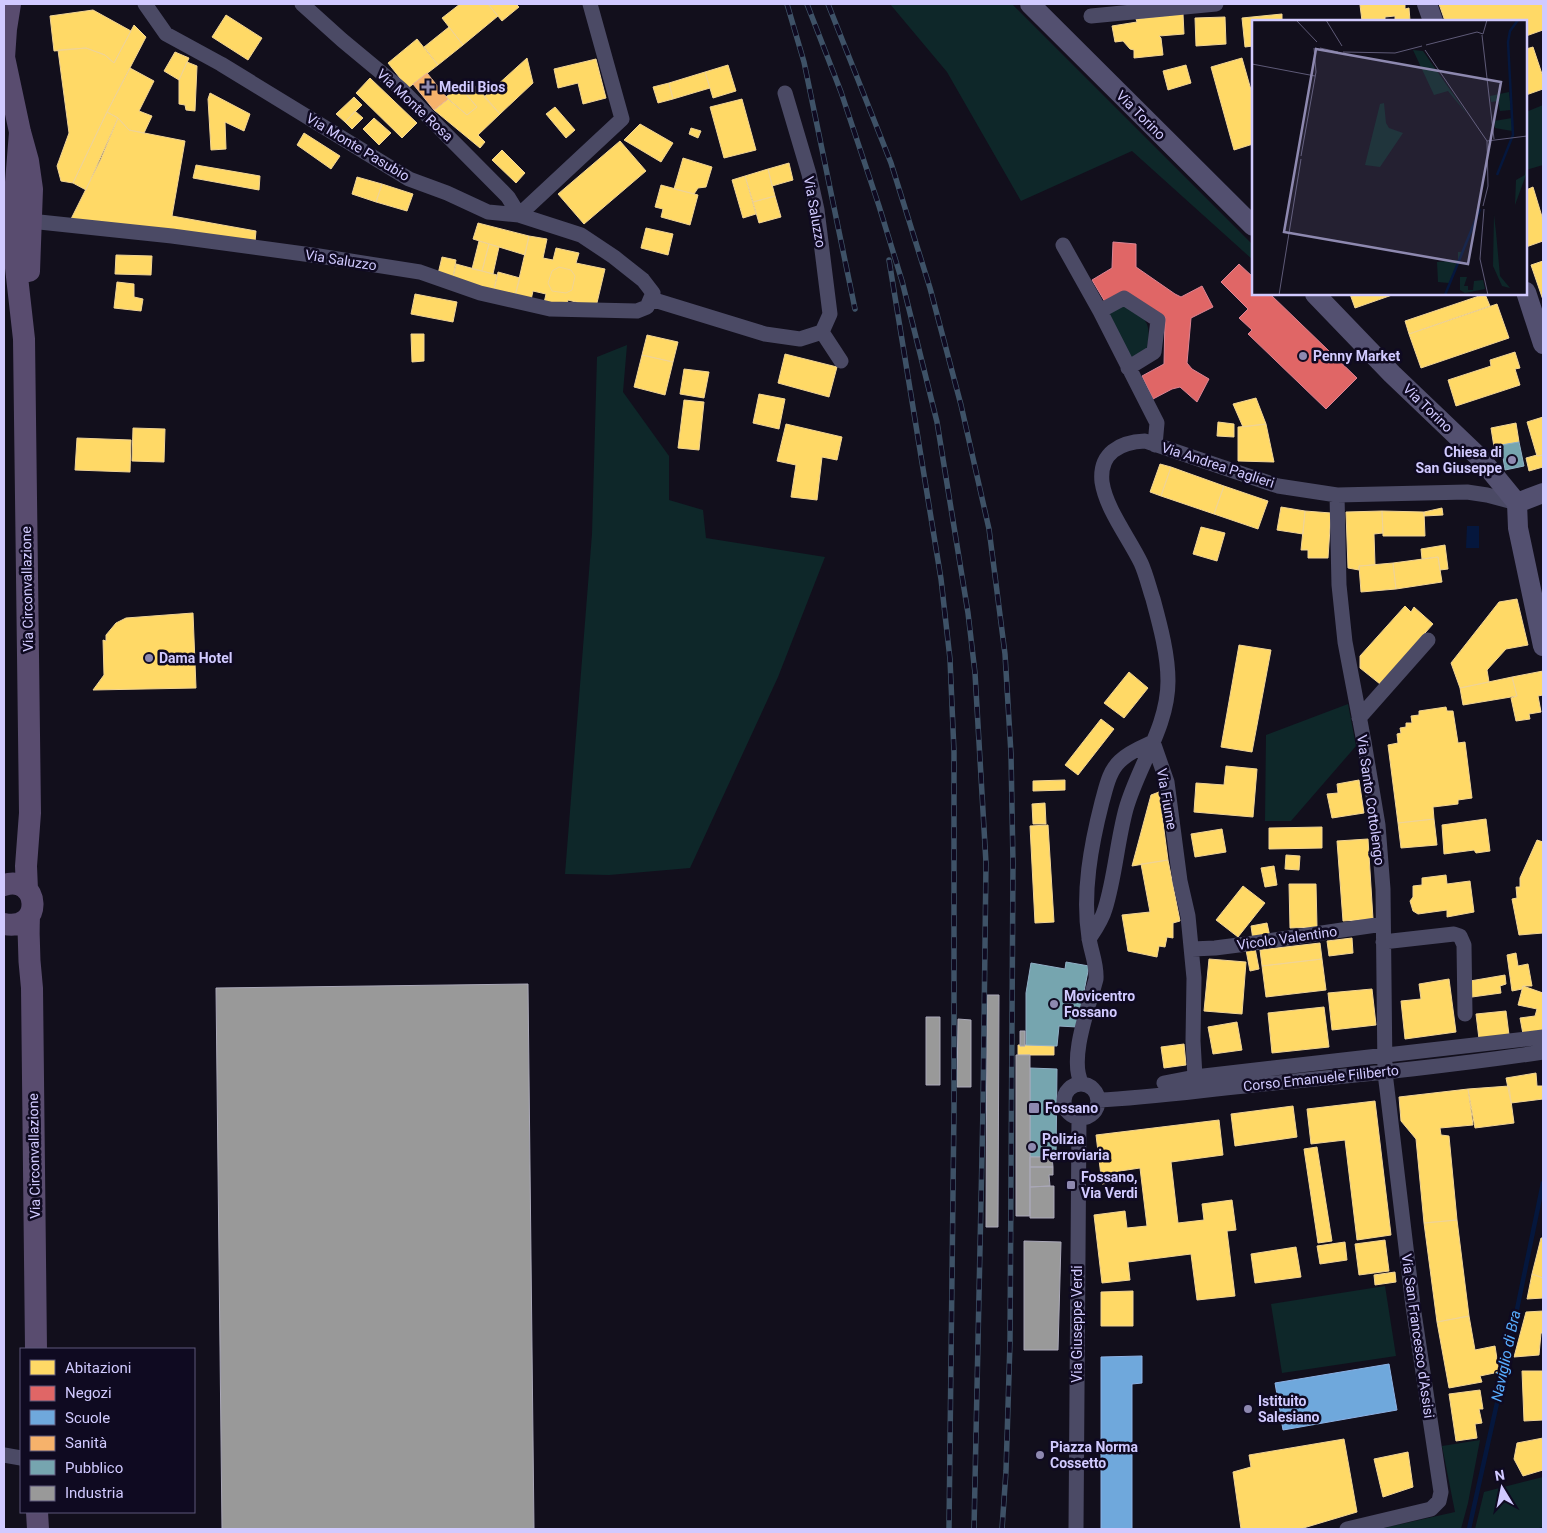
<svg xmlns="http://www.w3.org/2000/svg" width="1547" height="1533" viewBox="0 0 1547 1533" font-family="Roboto,sans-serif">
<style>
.green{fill:#0e2729}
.water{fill:#05173d}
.homes{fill:#ffd966;stroke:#f1d494}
.shops{fill:#e06666;stroke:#dc8494}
.schools{fill:#6fa8dc;stroke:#8cb2e6}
.health{fill:#f6b26b;stroke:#ebb997}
.public{fill:#76a5af;stroke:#91b0c7}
.industry{fill:#999;stroke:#aaa8b8}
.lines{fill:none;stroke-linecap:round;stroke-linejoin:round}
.stream{stroke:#05173d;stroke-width:4.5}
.street{stroke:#4b4a65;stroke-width:15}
.secondary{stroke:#535070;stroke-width:20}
.primary{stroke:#594c6f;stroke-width:22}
.rail-casing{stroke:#3e5267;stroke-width:5.5}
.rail{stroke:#0f0a21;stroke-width:4;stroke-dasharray:11;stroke-linecap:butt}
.poi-dot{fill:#8e89b0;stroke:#0f0a21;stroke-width:2}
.labels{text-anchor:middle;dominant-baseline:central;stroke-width:5;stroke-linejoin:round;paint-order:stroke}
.poi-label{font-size:14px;font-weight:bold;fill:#d1caff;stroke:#0f0a21;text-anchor:start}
.street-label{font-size:14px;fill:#d1caff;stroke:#0f0a21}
.water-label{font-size:15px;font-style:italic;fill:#58adff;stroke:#0f0a21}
.inset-river{fill:none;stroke:#05173d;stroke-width:2.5}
.inset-road{fill:none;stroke:#5e5a77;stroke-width:1}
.view{fill:#8e89b0;fill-opacity:0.15;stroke:#8e89b0;stroke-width:2.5}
.inset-edge{fill:none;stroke:#d1caff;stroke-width:2.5}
</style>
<rect width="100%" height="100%" fill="#120f1c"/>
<path class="green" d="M890,4H1012L1253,245V260L1132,151L1021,201L947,72Z
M1543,105V165L1526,170V112Z
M1123,305C1146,318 1152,321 1147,348L1131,358L1108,312Z
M627,345L623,392L669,456V500L703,510L706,538L825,557L778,677L690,868L609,875L565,874L592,534L597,357Z
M1348,704L1356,746L1291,821H1265L1266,735Z
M1385,1286L1396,1356L1282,1373L1271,1304Z
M1480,1440L1468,1503L1461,1529H1379L1455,1512L1442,1446Z
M1543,1477V1527L1535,1529H1475L1484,1492Z"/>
<path class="water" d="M1467,526H1479V548H1466Z"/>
<path class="homes" d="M460,4H488L498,16L463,45L442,18Z
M488,4H516L519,7L502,21Z
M1373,4H1405V9L1409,8L1410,21H1395V16L1385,17V21H1362L1360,5Z
M1439,4H1543V30L1526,36V21H1445Z
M93,10L131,31L114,63L105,55L86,48L54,51L50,16Z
M1183,14L1184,34L1159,36L1161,38L1163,55L1134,58V50L1130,49L1123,41L1115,42L1112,26L1137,22L1136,19Z
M1282,14V21H1253V46L1245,47L1242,18Z
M226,15L262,38L248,60L212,37Z
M1225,17L1226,44L1196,46L1195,18Z
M134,25L146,37L107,112L73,183L61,181L57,166L69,133L58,50L86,48L105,55L114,63Z
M449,27L463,45L438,65L424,47Z
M417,39L438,65L408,88L388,63Z
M1533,47L1543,77V89L1526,95V49Z
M175,52L189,58L179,80L164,71Z
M527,58L533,83L500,114L484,97Z
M1242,58L1253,97V144L1234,150L1211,67Z
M596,59L606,98L583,104L578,83L558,88L554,69Z
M187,62L197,66L195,111L186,110L185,105L179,104V80Z
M728,65L736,91L713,98L705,72Z
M1186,65L1191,83L1168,90L1163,71Z
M130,68L154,81L139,111L152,116L144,133L129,130L118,118L107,112Z
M705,72L710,88L673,99L669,83Z
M370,78L417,123L402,138L356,93Z
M669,83L673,99L658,103L653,87Z
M476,86L500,114L478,135L485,142L480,148L434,110L448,99L467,115L477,107L466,94Z
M458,87L466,94L477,107L467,115L446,97Z
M210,93L250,114L244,131L225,122L226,149L211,150L208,99Z
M354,97L362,105L345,122L336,114Z
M742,99L756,150L724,158L710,107Z
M555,107L575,130L566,138L546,114Z
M355,111L363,118L352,129L345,122Z
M107,112L118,118L86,190L73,183Z
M118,118L129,130L185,141L172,216L256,231L255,242L71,219L101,159Z
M374,118L391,133L379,145L363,129Z
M640,124L673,143L661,162L624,140Z
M691,128L701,131L698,138L689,134Z
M304,133L340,156L331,169L297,145Z
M620,141L646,171L584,224L558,194Z
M502,150L525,173L516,183L492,160Z
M683,158L712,167L706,187L698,188L694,194L674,189Z
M789,163L793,180L772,186L768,169Z
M196,165L260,176L259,190L193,178Z
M768,169L775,196L753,202L745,176Z
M745,176L756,214L743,218L732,180Z
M357,177L382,184L376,202L352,194Z
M382,184L413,194L407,211L376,202Z
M661,185L698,195L690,225L661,217L663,209L655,207Z
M1533,187L1543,220V241L1526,247V190Z
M775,196L781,217L759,223L753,202Z
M478,223L529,236L525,255L473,239Z
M646,228L673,234L668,255L641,248Z
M529,236L547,239L543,258L553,260L556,248L579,253L576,263L605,269L596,307L568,300L566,308L544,303L546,294L533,291L531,300L515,296Z
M479,241L489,244L482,271L472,269Z
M489,244L499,247L493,274L482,271Z
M116,255L152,256L151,275L115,274Z
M442,257L456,260L453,278L438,274Z
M1543,261V300L1531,265Z
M456,264L497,275L494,290L453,278Z
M559,267L571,270L575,276L572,290L566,293L552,291L548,283L552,271Z
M498,272L520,278L515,296L494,290Z
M117,282L134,284V297L143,299L141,311L114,308Z
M415,294L457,302L453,322L411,314Z
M1350,294H1395L1355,308Z
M1485,294L1490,306L1409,334L1405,321Z
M1497,304L1509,338L1421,368L1409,334Z
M411,334H424V361L412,362Z
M647,335L678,342L673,362L642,355Z
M1515,352L1520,368L1515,369L1520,385L1456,406L1448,380L1491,366L1490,360Z
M785,354L837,367L829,397L778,383Z
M642,355L673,362L665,395L634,387Z
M684,369L709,372L704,398L680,394Z
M759,394L785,399L779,429L753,423Z
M1256,398L1266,424L1243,427L1233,404Z
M684,400L704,402L699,450L678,448Z
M1543,417V455L1537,456L1527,422Z
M1218,422L1234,424V437L1217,436Z
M1516,423L1519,442L1494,447L1491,428Z
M786,424L842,437L837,460L822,457L817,500L791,497L796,465L777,461Z
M1266,424L1274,462L1238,461V427Z
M133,428L165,429L164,462L132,461Z
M77,438L131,440L130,472L75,470Z
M1537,455V456L1543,455V467L1529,471L1526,458Z
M1160,464L1171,467L1161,496L1150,492Z
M1171,467L1224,486L1214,514L1161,496Z
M1224,486L1268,501L1258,529L1214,514Z
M1281,507L1305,511L1303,534L1277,530Z
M1442,508L1443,515L1424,516V512Z
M1305,511L1331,513L1328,558H1308V550H1301Z
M1382,511L1424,512L1425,536H1383Z
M1382,511L1383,533L1374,534L1375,565L1359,566V570L1348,568L1346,512Z
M1201,527L1225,533L1217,561L1193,554Z
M1445,545L1448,569L1440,570L1438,557L1422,559L1421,549Z
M1438,557L1442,582L1396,589L1393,563Z
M1393,563L1396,589L1361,592L1359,566Z
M1517,599L1528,645L1506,649L1487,670L1489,682L1460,688L1451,663L1499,602Z
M1405,606L1411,612L1414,607L1433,624L1380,684L1360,668V656Z
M193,613L196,688L93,690L104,675L103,640L106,641V635L116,623L126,618Z
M1239,645L1271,650L1252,752L1221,747Z
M1543,671V695L1538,696L1541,712L1529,714L1530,719L1516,721L1511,698L1517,696L1512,677Z
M1129,672L1148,688L1124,718L1104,703Z
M1512,677L1517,696L1463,705L1460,688Z
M1446,707L1447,711H1453L1458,743L1465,742L1472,798L1458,800V804L1433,807L1434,819L1398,823L1388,745L1398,743L1397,734L1401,733L1400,728L1406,727V723H1412L1411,716L1419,715V711Z
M1101,719L1114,729L1078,775L1065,765Z
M1226,766L1257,769L1253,817L1194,812L1196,783L1224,785Z
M1065,780V790L1033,791V781Z
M1359,780L1364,813L1332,818L1327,794L1338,793L1337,784Z
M1159,792L1168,860L1132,866L1151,795Z
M1045,803L1046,824H1033L1032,804Z
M1434,819L1437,845L1401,848L1398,823Z
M1486,819L1490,851L1476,853L1474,850L1444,854L1442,825Z
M1048,825L1054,922L1035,923L1030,826Z
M1322,827V848L1269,849V828Z
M1222,829L1226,852L1195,857L1191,834Z
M1368,839L1373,919L1343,921L1337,841Z
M1537,840L1543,842V933L1519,935L1512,899L1517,898L1516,887H1520V878Z
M1286,855L1300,856L1299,870L1285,869Z
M1168,860L1180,921L1173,923V938L1167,937L1165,947L1159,946L1157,957L1128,951L1122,915L1150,912L1141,864Z
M1274,866L1277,885L1265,887L1261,868Z
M1446,875L1447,884L1470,881L1474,912L1447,917V910L1418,914L1413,911L1410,901L1413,897V886L1422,885V878Z
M1289,884H1316L1317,927L1290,928Z
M1243,886L1265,903L1238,937L1216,920Z
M1267,923L1270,937L1253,940L1251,926Z
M1352,938L1353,953L1329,956L1327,941Z
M1320,943L1322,959L1262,966L1260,950Z
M1255,948L1259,969L1250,971L1246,950Z
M1516,953L1518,966L1528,964L1532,986H1523L1522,989L1512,991L1507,955Z
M1209,959L1246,962L1242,1014L1204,1011Z
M1322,959L1326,990L1266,997L1262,966Z
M1505,975L1506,984L1500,986L1501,993L1472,997L1470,981Z
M1449,979L1456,1032L1405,1039L1401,1001L1421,999L1419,984Z
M1523,986L1543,993V1032L1523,1034L1520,1018L1535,1016L1537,1009L1518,1005Z
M1372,989L1376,1025L1332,1030L1328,993Z
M1324,1007L1329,1047L1272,1053L1268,1013Z
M1506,1011L1509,1035L1479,1039L1476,1014Z
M1237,1022L1242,1050L1213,1054L1208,1027Z
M1184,1044L1186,1065L1164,1068L1161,1047Z
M1018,1045H1054V1055H1018Z
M1536,1073L1537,1086H1543V1099L1511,1103L1506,1078Z
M1509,1086L1514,1123L1475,1128L1468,1089Z
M1468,1089L1473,1125L1440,1128L1441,1135L1449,1136L1457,1220L1424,1223L1416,1139L1401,1121L1399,1097Z
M1375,1101L1391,1235L1357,1240L1345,1140L1311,1144L1307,1109Z
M1293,1106L1297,1137L1235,1146L1231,1114Z
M1219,1120L1223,1155L1171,1162L1178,1223L1204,1220L1202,1204L1232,1200L1236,1230L1227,1231L1235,1296L1197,1300L1191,1254L1128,1262L1130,1280L1102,1283L1094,1215L1125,1211L1127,1228L1147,1226L1140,1168L1120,1171L1121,1182L1102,1184L1096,1135Z
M1317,1147L1332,1241L1318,1243L1304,1149Z
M1457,1220L1469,1316L1437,1322L1424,1223Z
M1541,1238H1543V1278L1532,1274Z
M1385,1240L1389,1271L1359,1275L1355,1244Z
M1345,1242L1347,1260L1320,1264L1317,1246Z
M1296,1247L1301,1277L1255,1283L1251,1254Z
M1395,1272L1396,1282L1375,1285L1374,1275Z
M1532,1274L1543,1278V1298L1527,1299Z
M1133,1291V1326H1101V1292Z
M1543,1311V1333H1541L1539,1355L1514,1357L1526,1312Z
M1469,1316L1475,1350L1495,1346L1499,1372L1480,1376L1482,1382L1449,1388L1437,1322Z
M1522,1371H1543V1420L1524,1421Z
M1480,1390L1483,1409H1479L1482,1423L1475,1424L1477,1438L1456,1441L1449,1394Z
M1543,1438V1470L1523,1476L1514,1459L1517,1443Z
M1344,1439L1357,1512L1300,1529H1241L1233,1472L1251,1467L1249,1455Z
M1408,1452L1413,1487L1383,1497L1374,1459Z"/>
<path class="shops" d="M1113,242L1136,244V267L1175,294L1181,297L1202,286L1213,307L1191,318L1187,363L1192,369L1209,379L1197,402L1180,387L1172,389L1153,399L1142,376L1164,364L1165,317L1129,294L1105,302L1092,280L1112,268Z
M1239,264L1253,277V294H1270L1357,378L1326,409L1248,334L1252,330L1239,318L1248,309L1221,282Z"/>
<path class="schools" d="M1142,1356V1383L1132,1384V1529H1101V1357Z
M1389,1364L1397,1410L1283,1430L1275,1383Z"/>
<path class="health" d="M427,73L448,99L434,110L413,84Z"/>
<path class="public" d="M1519,442L1524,466L1505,470L1501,445Z
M1066,962L1089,966L1077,1027L1059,1026L1057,1046L1026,1045V993L1031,963L1065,969Z
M1030,1068L1057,1069L1056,1157H1030Z"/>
<path class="industry" d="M528,984L534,1529H222L216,988Z
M987,995H999L998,1227H986Z
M926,1017H940V1085H926Z
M958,1019L971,1020V1087H957Z
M1020,1031H1025V1046H1020Z
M1016,1055H1030V1216H1016Z
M1030,1157H1052L1053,1167H1030Z
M1030,1167H1053V1175H1049L1050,1186L1030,1187Z
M1050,1186H1054V1218H1030V1187Z
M1024,1241L1061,1242L1058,1350H1024Z"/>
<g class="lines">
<path class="stream" d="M1469,1529L1507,1358L1543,1183"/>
<path class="street" d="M302,4L342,40L401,89L508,197L519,215L622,119L590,4
M1091,16L1216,4
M30,221L172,236L319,256L420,272L480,293L550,309L637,311L647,307L653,293L643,280L614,257L581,235L519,215L488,212L447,193L409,179L221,64L166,34L145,4
M1063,245L1100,311L1157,423L1155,445
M651,299L765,334L800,339L822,332L830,314L817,210L809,174L785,93
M1100,311L1124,298L1158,320L1154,352L1128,368
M822,332L841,361
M1337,495L1339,585L1345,642L1364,742L1378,825L1383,889L1385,1073L1387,1089L1413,1306L1441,1492L1439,1501L1431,1509L1347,1529
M1359,718L1428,640
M1153,742L1167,782L1180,881L1188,916L1194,978L1193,1041L1195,1077L1198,1085
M1089,939C1095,930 1102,920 1105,909C1115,877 1117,842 1126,809C1138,766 1168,727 1168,681C1168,654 1160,625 1153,599C1149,587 1146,574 1141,563C1129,538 1106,509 1102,482C1099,453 1120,442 1145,441L1278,486L1337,495L1467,492L1487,495L1517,503
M1383,942L1454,934L1460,936L1464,945L1465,1014
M1192,949L1215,948L1254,943L1383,924
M1164,1083L1195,1077L1543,1037
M1082,1084C1068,1060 1089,1006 1096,979C1097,964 1091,952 1089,938C1082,893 1091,845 1102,802C1106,788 1109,771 1120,761C1129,752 1142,747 1153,742
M1064 1101a17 17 0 1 1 34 0a17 17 0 1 1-34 0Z
M1098,1100C1147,1098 1196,1091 1245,1086C1345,1076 1444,1067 1543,1052
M4,1455L21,1458
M1076,1529L1079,1118"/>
<path class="secondary" d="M1030,4L1253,226
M1427,4L1433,21
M1526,292L1543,344
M1315,294L1392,374L1481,459L1517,503
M1517,503L1518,528L1543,646
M1517,503L1543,493"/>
<path class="primary" d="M4,57L20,132L28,161L32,189L29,271
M4,58L6,29L10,4
M20,132L13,220L14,250L24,339L30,813L26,866L27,890
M4,885C40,874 44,932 4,924
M29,916C28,941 29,964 32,988L36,1349
M37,1512L38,1529"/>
<defs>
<path id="rail" d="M787,4L804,62L855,309
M807,4L841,92L879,206L902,281L937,422L968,613L975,673L986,863L983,1108L974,1529
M828,4L891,163L930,288L961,405L989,529L1005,654L1011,754L1013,863L1010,1342L1006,1471L1002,1529
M889,260L941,579L950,659L954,752V1108L949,1529"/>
</defs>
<use href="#rail" class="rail-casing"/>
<use href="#rail" class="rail"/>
</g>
<g class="poi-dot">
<path d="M425.5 79.5h5v5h5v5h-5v5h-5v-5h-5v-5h5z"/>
<circle cx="1303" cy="356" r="5"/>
<circle cx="1512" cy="460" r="5"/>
<circle cx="149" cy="658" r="5"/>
<circle cx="1054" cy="1004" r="5"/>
<rect x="1028" y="1102" width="12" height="12" rx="2.5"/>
<circle cx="1032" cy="1147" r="5"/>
<rect x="1066" y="1180" width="10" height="10" rx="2.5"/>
<circle cx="1248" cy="1409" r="5"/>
<circle cx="1040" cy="1455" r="5"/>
</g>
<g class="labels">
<g class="poi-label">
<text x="439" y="87">Medil Bios</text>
<text x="1313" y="356">Penny Market</text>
<text x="1502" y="452" text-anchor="end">Chiesa di<tspan x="1502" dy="16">San Giuseppe</tspan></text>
<text x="159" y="658">Dama Hotel</text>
<text x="1064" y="996">Movicentro<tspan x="1064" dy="16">Fossano</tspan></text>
<text x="1045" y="1108">Fossano</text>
<text x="1042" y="1139">Polizia<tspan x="1042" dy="16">Ferroviaria</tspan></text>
<text x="1081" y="1177">Fossano,<tspan x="1081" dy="16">Via Verdi</tspan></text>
<text x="1258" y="1401">Istituito<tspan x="1258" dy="16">Salesiano</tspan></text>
<text x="1050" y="1447">Piazza Norma<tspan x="1050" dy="16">Cossetto</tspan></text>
</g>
<g class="street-label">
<text transform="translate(415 105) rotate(43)">Via Monte Rosa</text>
<text transform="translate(1141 115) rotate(45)">Via Torino</text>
<text transform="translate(358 147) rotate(31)">Via Monte Pasubio</text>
<text transform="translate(815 212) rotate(80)">Via Saluzzo</text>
<text transform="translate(341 260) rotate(9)">Via Saluzzo</text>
<text transform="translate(1428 408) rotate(44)">Via Torino</text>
<text transform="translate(1218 465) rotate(18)">Via Andrea Paglieri</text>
<text transform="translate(27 589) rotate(-91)">Via Circonvallazione</text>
<text transform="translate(1167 799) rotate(80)">Via Fiume</text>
<text transform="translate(1371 800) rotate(82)">Via Santo Cottolengo</text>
<text transform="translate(1287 938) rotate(-8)">Vicolo Valentino</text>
<text transform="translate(1321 1078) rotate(-6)">Corso Emanuele Filiberto</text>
<text transform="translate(34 1156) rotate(-91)">Via Circonvallazione</text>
<text transform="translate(1077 1324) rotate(-90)">Via Giuseppe Verdi</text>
<text transform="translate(1418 1336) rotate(82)">Via San Francesco d'Assisi</text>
</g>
<g class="water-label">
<text transform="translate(1506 1356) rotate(-78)">Naviglio di Bra</text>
</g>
</g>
<g transform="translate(1252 20)">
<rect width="275" height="275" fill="#120f1c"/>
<path d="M161,30L171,31L215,94L196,71L182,75ZM257,72L259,90L248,91L246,81L239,82L238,76ZM132,83L134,103L137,108L151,113L128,147L113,145L128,84ZM260,98V111L243,108L242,101ZM275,141V152L263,185L264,160L273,155ZM242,195L244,212L248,256L258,268L250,266L241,246ZM206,232H210L197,263L186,262L185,242L206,240ZM208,257H215L212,266H216V270H221L222,261L231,260L233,269L213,273L208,270Z" fill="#0e2729"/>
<path class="inset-river" d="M245,155L261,115L256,22L258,11L266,0M193,275L228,189"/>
<path class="inset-road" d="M44,0L65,22M74,0L90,26M225,12L231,14L235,0M230,15L242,119M174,25L225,12M68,28L86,32M173,30L235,121M91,32L143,33L170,26M0,44L63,56M235,121L275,116M49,136L64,52L62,28M231,186L236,166L235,121M232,189L228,239L236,275M27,275L49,139"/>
<path class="view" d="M64,29L249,62L216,244L32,212Z"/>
<rect width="275" height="275" class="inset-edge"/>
</g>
<rect width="1547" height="1533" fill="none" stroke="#d1caff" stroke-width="10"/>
<rect x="20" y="1348" width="175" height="165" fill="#0f0a21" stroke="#5d577a"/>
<rect x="30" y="1360" width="25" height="15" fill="#ffd966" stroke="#5d577a"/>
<text x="65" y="1373" font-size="15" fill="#d1caff">Abitazioni</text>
<rect x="30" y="1386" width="25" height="15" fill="#e06666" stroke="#5d577a"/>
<text x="65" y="1398" font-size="15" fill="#d1caff">Negozi</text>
<rect x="30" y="1410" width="25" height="15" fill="#6fa8dc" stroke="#5d577a"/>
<text x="65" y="1423" font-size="15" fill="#d1caff">Scuole</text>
<rect x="30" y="1436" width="25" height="15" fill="#f6b26b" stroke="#5d577a"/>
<text x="65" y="1448" font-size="15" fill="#d1caff">Sanità</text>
<rect x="30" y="1460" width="25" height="15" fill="#76a5af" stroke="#5d577a"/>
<text x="65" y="1473" font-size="15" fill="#d1caff">Pubblico</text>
<rect x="30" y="1486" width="25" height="15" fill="#999999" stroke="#5d577a"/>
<text x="65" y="1498" font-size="15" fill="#d1caff">Industria</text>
<g transform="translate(1502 1488) rotate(350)" stroke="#0f0a21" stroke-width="4" paint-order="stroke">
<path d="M0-4L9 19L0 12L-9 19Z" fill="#d1caff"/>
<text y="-8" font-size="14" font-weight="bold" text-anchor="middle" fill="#d1caff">N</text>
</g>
</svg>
